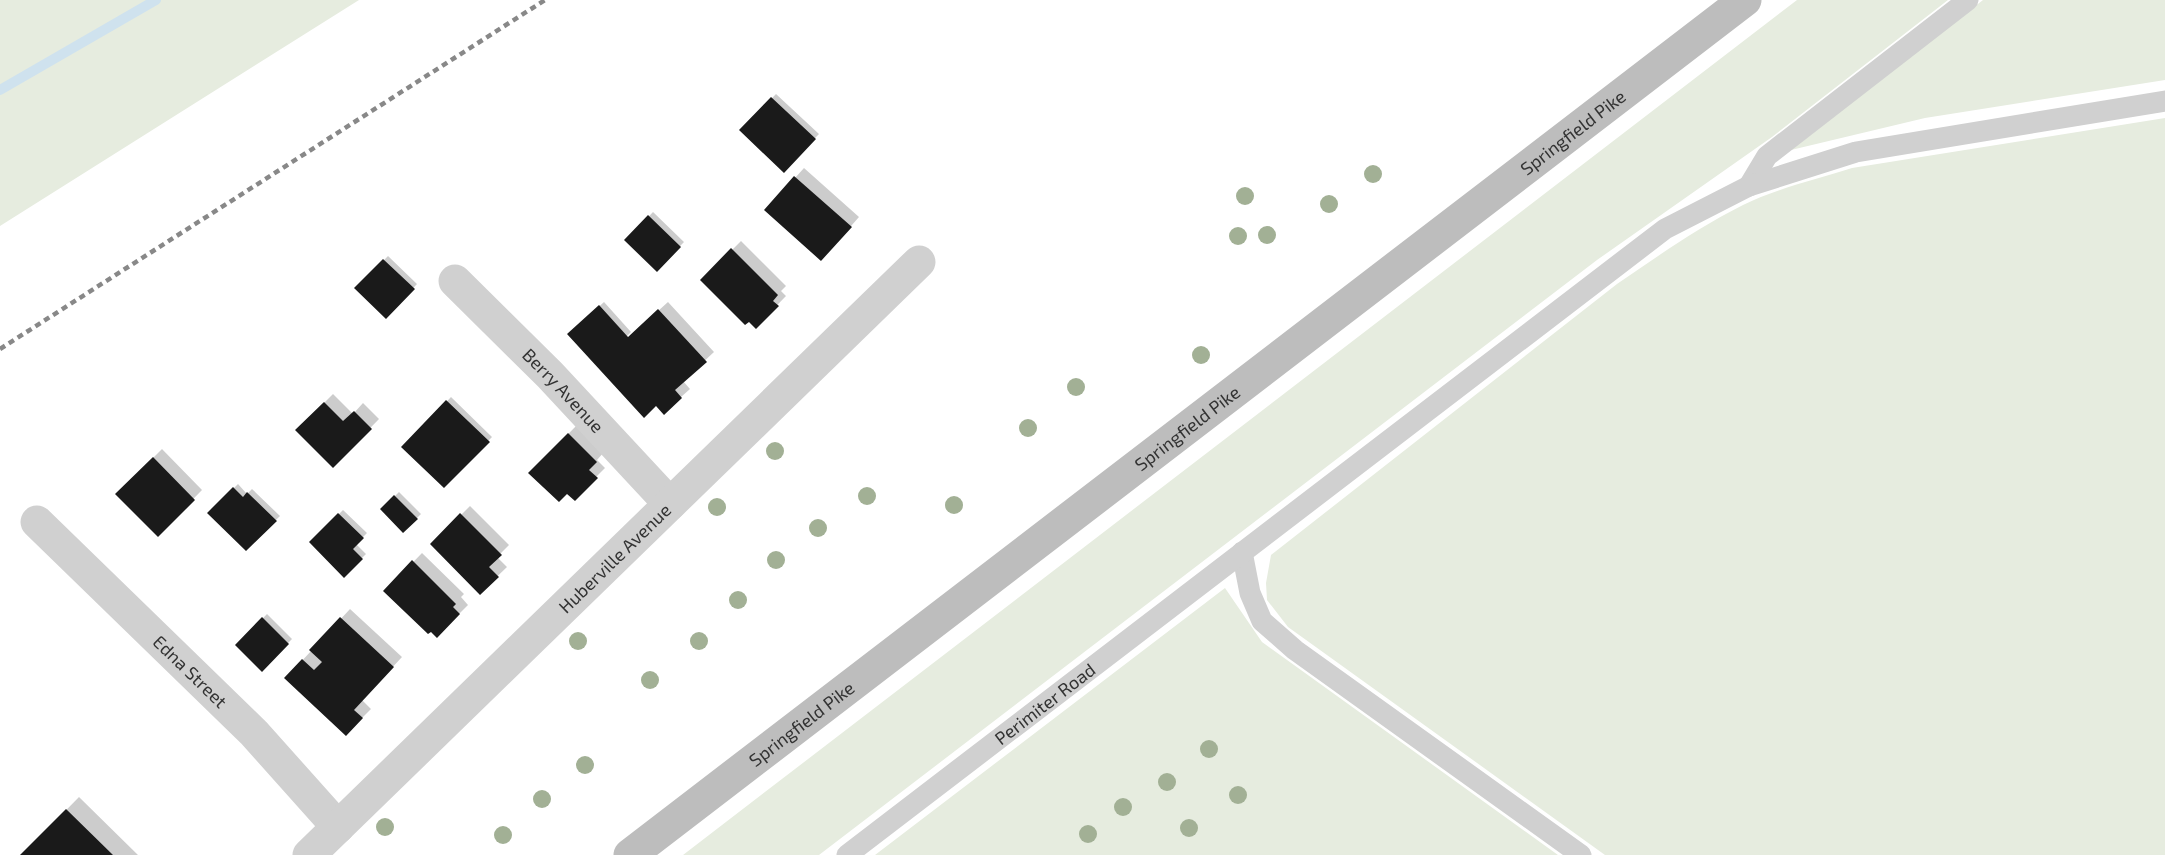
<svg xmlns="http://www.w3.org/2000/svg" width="2165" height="855" viewBox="0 0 2165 855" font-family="'Exo 2',sans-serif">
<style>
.green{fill:#e6ecdf}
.shadow{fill:#0003}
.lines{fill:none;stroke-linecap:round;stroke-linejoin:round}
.stream{stroke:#cfe2ee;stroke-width:10}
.building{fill:#1a1a1a}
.lane{stroke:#d0d0d0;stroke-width:21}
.street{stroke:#d0d0d0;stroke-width:33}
.secondary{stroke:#bdbdbd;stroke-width:33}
.rail{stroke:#888;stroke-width:4.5;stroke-dasharray:6 4.5;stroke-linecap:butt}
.tree{fill:#a2b095}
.labels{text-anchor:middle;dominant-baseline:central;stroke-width:6;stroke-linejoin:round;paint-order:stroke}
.street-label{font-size:18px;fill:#333;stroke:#fff}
</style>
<rect width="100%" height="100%" fill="#fff"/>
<path class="green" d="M0,0H359L0,226Z
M1797,0H1948L1772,137L1597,260L819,855H683Z
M1983,0H2165V80L1925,118L1791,150Z
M2165,118V855H1605L1288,627L1267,600L1266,583L1271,555L1617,284C1658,256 1699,227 1743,205C1775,189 1817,179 1852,168Z
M1225,588L1262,642L1558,855H875Z"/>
<path class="shadow" d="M776,94L819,134L783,171L741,130Z
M804,168L859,217L830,250L766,210Z
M653,212L684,242L657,270L626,240Z
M741,241L786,286L781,291L786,296L756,327L702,280Z
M388,256L417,284L386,317L357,288Z
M604,302L631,332L626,337L627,339L668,302L714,352L683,381L690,389L681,397L656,404L569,334Z
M333,394L353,414L363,403L379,419L333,466L297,430Z
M451,397L492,437L444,486L404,447Z
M577,425L604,452L597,460L605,468L574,499L567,492L530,473Z
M162,449L202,490L158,535L117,494Z
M238,484L247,494L252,489L280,516L246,549L209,513Z
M399,492L421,514L404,531L382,509Z
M470,506L509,545L497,557L507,567L480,593L432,544Z
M343,510L367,533L356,544L366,554L344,576L311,542Z
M422,553L464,594L461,597L468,605L437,636L385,591Z
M350,609L402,657L362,700L371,709L346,734L286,678Z
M267,614L292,639L262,670L237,645Z
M79,797L138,855H22Z"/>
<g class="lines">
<path class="stream" d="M0,90L156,0"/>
</g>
<path class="building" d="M771,97L816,139L784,173L739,130Z
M794,176L852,227L821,261L764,210Z
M648,215L681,247L657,272L624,240Z
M731,248L778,295L773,301L779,306L756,329L749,322L745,325L700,280Z
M383,259L415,289L386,319L354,288Z
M599,305L628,337L658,309L707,362L675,390L682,398L664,415L656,406L644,418L567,334Z
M446,400L490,442L444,488L401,447Z
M324,402L343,421L354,411L372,429L333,468L295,430Z
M568,433L597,462L589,470L598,478L575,501L567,494L559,502L528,473Z
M153,457L195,500L158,537L115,494Z
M233,487L243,497L247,492L277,521L246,551L207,513Z
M394,495L418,519L403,533L380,509Z
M338,513L364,538L353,549L363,559L344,578L309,542Z
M460,513L502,555L489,567L499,577L480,595L430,544Z
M412,560L456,604L453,607L460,614L437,638L431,632L428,634L383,591Z
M262,617L289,644L262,672L235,645Z
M340,617L394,667L354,710L363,718L346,736L284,678L302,659L314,670L322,662L309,650Z
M66,809L113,855H20Z"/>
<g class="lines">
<g class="lane">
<path d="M1749,186L1767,156L1968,0"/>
<path d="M1242,552L1250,593L1262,621L1295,650L1581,855"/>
<path id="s1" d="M847,855L1665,229L1749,186L1856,152L2165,101"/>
</g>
<g class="street">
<path id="s2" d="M455,281L550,375L670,504"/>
<path id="s3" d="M37,522L254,733L338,827"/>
<path id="s4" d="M309,855L919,262"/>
</g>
<path class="secondary" id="s5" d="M630,855L1745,0"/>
<path class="rail" d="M0,349L545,0"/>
</g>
<g class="tree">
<circle cx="1373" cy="174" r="9"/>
<circle cx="1245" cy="196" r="9"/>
<circle cx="1329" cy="204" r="9"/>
<circle cx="1267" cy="235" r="9"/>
<circle cx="1238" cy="236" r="9"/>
<circle cx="1201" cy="355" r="9"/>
<circle cx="1076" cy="387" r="9"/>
<circle cx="1028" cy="428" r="9"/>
<circle cx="775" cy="451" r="9"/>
<circle cx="867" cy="496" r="9"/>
<circle cx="954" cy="505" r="9"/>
<circle cx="717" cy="507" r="9"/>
<circle cx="818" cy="528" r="9"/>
<circle cx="776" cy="560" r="9"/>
<circle cx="738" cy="600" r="9"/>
<circle cx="578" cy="641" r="9"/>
<circle cx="699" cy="641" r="9"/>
<circle cx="650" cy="680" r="9"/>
<circle cx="1209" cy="749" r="9"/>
<circle cx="585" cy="765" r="9"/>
<circle cx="1167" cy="782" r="9"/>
<circle cx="1238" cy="795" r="9"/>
<circle cx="542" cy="799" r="9"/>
<circle cx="1123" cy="807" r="9"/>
<circle cx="385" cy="827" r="9"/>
<circle cx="1189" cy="828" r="9"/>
<circle cx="1088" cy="834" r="9"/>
<circle cx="503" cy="835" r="9"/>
</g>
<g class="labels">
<g class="street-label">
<text stroke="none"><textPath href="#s5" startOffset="1188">Springfield Pike</textPath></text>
<text stroke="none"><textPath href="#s2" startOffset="154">Berry Avenue</textPath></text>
<text stroke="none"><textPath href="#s5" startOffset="702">Springfield Pike</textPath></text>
<text stroke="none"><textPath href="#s4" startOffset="426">Huberville Avenue</textPath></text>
<text stroke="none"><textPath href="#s3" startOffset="214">Edna Street</textPath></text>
<text stroke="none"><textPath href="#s1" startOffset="249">Perimiter Road</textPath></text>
<text stroke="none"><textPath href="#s5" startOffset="216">Springfield Pike</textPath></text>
</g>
</g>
</svg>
